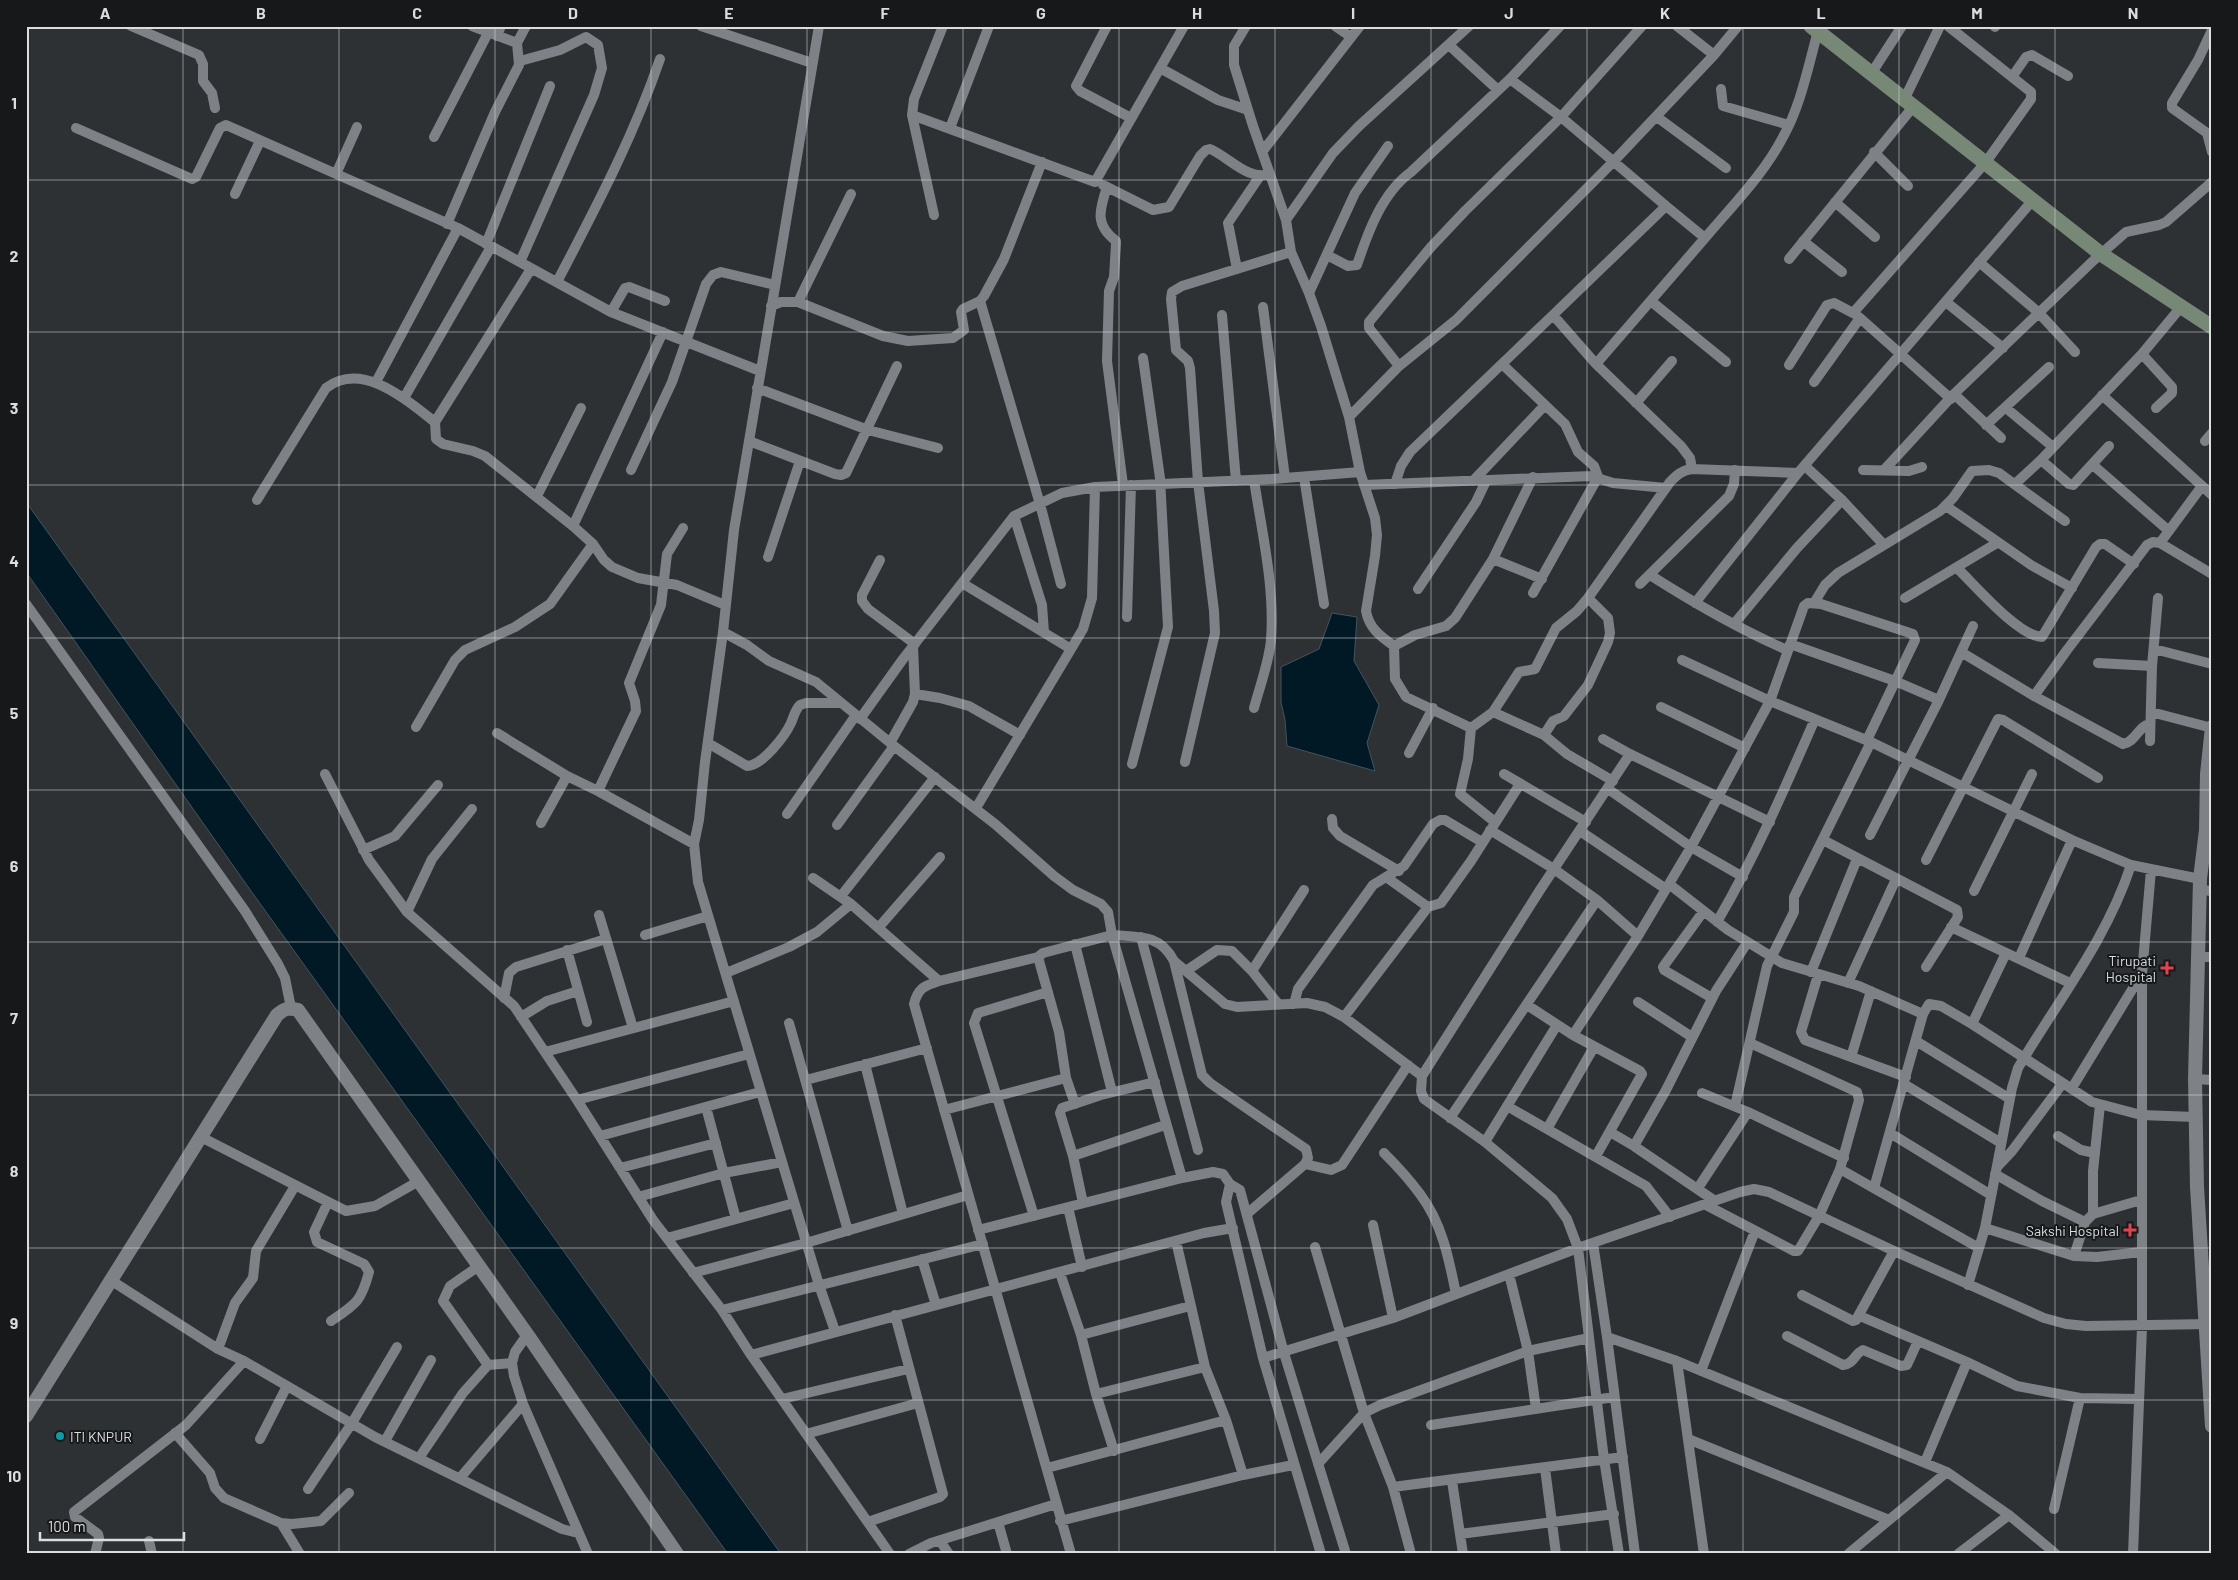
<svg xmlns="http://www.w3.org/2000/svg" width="2238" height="1580" viewBox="0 0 2238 1580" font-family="Barlow,sans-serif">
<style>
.water{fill:#001925;stroke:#42545d}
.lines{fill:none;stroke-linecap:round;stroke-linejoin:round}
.minor{stroke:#7e8286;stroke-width:10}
.tertiary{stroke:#7e8286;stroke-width:14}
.secondary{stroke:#788876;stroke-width:15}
.grid{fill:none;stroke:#dbdddf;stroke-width:1;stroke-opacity:0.55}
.health-dot{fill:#e0444e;stroke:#17181a;stroke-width:2}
.culture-dot{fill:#0f9aa8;stroke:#17181a;stroke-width:2}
.labels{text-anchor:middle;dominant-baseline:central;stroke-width:4;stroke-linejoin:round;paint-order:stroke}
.poi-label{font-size:14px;fill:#dbdddf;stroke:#17181a;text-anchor:end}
.neatline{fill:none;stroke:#dbdddf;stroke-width:2}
.grid-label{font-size:16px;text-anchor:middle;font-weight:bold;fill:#dbdddf}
</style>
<rect width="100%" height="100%" fill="#2d3134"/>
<path class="water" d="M26,502L781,1554H728L251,891L26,572Z
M1332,613L1357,617L1354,661L1379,705L1367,743L1375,771L1287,746L1285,720L1281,702V667L1319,649Z"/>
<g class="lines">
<path class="minor" d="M131,26L199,55L203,64V81L212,93L215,108
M472,26L517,43
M701,26L812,63
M819,26L734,530L723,632L705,762L699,820L694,844L698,882L819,1285L835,1331
M1107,26L1076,86L1080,91L1131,118
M1246,26L1234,46V65L1253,126L1286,220L1291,252L1309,293L1321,326L1349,417L1360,472L1375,518L1377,535L1375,556L1366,611C1369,628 1380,636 1394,646L1395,679L1406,697L1471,728
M1335,26L1351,37
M1677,26L1714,55
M1995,27V26
M2212,30L2198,60L2172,103V108L2207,133L2212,152
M497,36L501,26
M1450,46L1498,90
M520,61L560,50L586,37L598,45L602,68L594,95L520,262
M1160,68L1218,100L1248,110
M1871,74L1902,26
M2012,77L2026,57L2032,55L2068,76
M1510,79L1561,117L1666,206L1553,315L1596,364L1705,238L1666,206
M1721,89L1723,106L1789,125
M1904,100L1940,26
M912,115L1095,182L1184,26
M1657,117L1726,168
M76,128L192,179L196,177L220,128L226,125L458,228L611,312L760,371
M950,128L989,26
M434,137L488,33
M1262,152L1360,26
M1874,152L1908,186
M336,174L357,127
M1103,185L1153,210L1169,207L1200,156L1206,150L1210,149C1229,157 1248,181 1270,174
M1107,187C1099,211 1095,225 1116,241V244L1114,277L1109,291L1107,361L1123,485
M235,194L260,141
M1835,202L1875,237
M934,215L912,115L914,99L943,26
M1286,220L1333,153L1359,126L1469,26
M447,224L495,112L519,65L517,43L526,26
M1705,238C1732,206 1764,174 1783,137C1801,105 1808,67 1818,31
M1803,241L1842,272
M486,244L550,86
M1327,255L1348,266L1357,265C1368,232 1382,193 1411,172L1510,79L1560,26
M1789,259L1913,107
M1979,262L2038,312L2075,352
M1237,269L1228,223L1260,176
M557,282C595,209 633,138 660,59
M1309,293L1355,193L1388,146
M980,301L1040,504L1061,584
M798,302L851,194
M1652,302L1726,362
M1946,302L2003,348
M771,306L781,302H798L883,336L908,341L953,338L964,330L961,312L963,309L980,301L984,296L1004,259L1042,162
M1263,307L1285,478
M611,312L625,288L629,287L665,301
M1222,315L1236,481
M1860,318L1951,399
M2142,354L2172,387V393L2156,408
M1502,364L1565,424L1578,452L1594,466L1598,477L1533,593
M1596,364L1681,446L1690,458L1692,469
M1789,365L1827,305L1834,303L1853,313L1986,162L2031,99V92L1948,26
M1399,366L1369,328V322L1431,247L1465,211L1561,117L1642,26
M376,382L458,228
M1814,382L1860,318L1856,315
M757,388L868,430L938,448
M1954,394L2001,438
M2102,395L2212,495
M404,398L491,247
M1636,403L1672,361
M2006,408L2053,447
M1349,417L1399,366L1456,320L1613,162L1714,55L1738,26
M435,422L531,269
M1986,425L2049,367
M749,441L835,474L841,475L846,473L897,366
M2205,441L2212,433
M2041,460L2069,484L2073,485L2109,446
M2093,465L2169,531
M1805,466L1842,500L1884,545
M1885,469L1954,394L2094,260L2126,232L2159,225L2166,222L2212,182
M631,470L672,382L706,284L713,275L721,272L775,285
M1863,470L1909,471L1922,467
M1304,477L1324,604
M1254,480C1262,533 1275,587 1271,640C1269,662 1260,686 1254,708
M1473,481L1545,405
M1395,484L1401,466L1410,452L1553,315
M2015,484L2041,460L2142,354L2181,307
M1364,485L1591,476L1613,483L1666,488
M537,496L581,408
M257,500L326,388C362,360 406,400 435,422L436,439L443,444L473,451L485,456L573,526L593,544L604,560L612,567L638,578L677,585L725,605
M1946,506L2031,565L2072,588
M1014,516L1042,605L1044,632
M573,526L663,332
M2160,543L2202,486
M768,557L800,461
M1493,559L1542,579
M880,560L862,595V601L868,609L915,644
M1957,568C1975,585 2018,636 2042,637L2096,547L2100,544H2105L2134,564
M1650,575C1694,603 1739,629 1787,650
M962,583L1071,649
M1640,584L1729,496L1734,484L1735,470
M1418,589L1476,502L1486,481
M1905,598L1997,543
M1695,603L1798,473L2033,200
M1814,603L1825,585L1838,573L1940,511L1953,498L1972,471L1989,470L1999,473L2065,521
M26,604L245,911L278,964L285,978L291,1008
M1127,617L1131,485
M1734,624L1797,548L1842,500
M723,632L747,645L769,661L816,682L894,746L995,824L1054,876L1073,890L1101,904L1108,912L1112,935C1139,937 1160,934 1174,961L1202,1075L1210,1083L1306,1149L1308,1158L1305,1164L1248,1213
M1790,644L1895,681L1939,700
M1394,646L1415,635L1446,626L1455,618L1493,559L1533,477
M2154,649L2212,664
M1961,652L2034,696
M1682,660L1770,701L1804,606L1808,603L1821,604L1913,634L1915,640L1867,740
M2098,663L2152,666
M915,694L940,698L969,706L1020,735
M1661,707L1745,748
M1493,712L1544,735L1567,754L1613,781
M2151,712L2212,728
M860,719L903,659L1014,516L1062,493L1095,487L1272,479L1360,472
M2150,724C2138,726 2136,742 2123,744L2034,696L2067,650L2147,545L2153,542L2160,543L2212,574
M416,727L455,660L465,650L515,627L550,604L593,544
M497,733L567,776L598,791L694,844
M1544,735L1553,721L1564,716L1588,685L1608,642L1610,633L1608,618L1588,598
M1603,739L1630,754L1770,822
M2150,741L2152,666L2158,598
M708,743L747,766C762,766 785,736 791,723C794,716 795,710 800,705L806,703H840
M890,743L913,702L915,694L913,646
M1409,753L1433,708
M1185,762L1215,633L1214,611L1198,482L1190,368L1188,361L1176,350L1171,299L1172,292L1182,286L1291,252
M1132,764L1168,627L1160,478L1143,358
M325,774L369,860L407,912L514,1006L577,1100L653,1220L722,1310L751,1355L890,1554
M1504,774L1586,822
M1608,789L1691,847L1743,877
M598,791L636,711L635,701L629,683L661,605L667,554L683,528
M976,808L1083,629L1092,598L1095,487
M787,814L856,715
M1332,819L1333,828L1340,836L1399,871
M1495,822L1460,794L1468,759L1471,728L1493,712L1519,672L1535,669L1556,628L1577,611L1588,598L1670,482C1677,475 1682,470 1692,469L1798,473
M541,823L567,776
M837,825L894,746
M1490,830L1554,869L1597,900L1638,936
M1580,831L1666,889
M1870,835L1939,700L1973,626
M1823,840L1957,910L1958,917L1926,967
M363,850L395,836L438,785
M1926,860L1998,719L2003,720L2098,778
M1386,877L1428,907
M813,878L851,904L939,981C924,986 918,988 914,1004L1071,1554
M1669,884L1728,930L1782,963L1859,986L1923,1014
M2201,890L2212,891
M1974,891L2032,774
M841,896L935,777
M407,912L432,859L472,809
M1703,912L1663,967L1664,970L1712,998
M599,915L633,1028
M1717,922C1755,857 1785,788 1815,719
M879,927L940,857
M1951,927L2070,983
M645,935L708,916
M1141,937L1198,1150
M1075,944L1112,1092
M567,950L587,1022
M2197,957H2212
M2019,958L2072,840
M1174,961L1225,1004L1237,1007L1307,1003L1325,1007L1344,1017L1422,1076L1540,890L1630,754
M1186,971L1217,950L1232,951L1252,971L1279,1005
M1252,971L1304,890
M1811,972L1857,859
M726,973L789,947L817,932L851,904
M1818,975L1801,1032L1805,1040L1906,1077
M939,981L1038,957
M1848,983L1896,879
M504,998L509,973L516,967L606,939
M1638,1002L1692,1037
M1294,1004L1298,989L1373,885L1404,866L1433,824L1440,820H1445L1482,842
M1527,1005L1573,1035L1640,1071L1642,1074L1596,1156
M521,1017L547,1001L578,991
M1344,1017L1428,907L1441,903L1471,861L1520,784
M789,1023L848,1231
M1972,1024L2006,953
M1573,1035L1638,936L1691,847L1770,701L1871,742L2072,840L2131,865L2200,879
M1916,1041L2010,1099
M545,1052L734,1001
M1851,1057L1871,991
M865,1064L903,1214
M1422,1076L1421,1091L1424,1099L1485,1142L1552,1198L1567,1219L1578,1248L1604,1459L1619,1554
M1066,1078L1075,1104
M2195,1079L2212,1080
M806,1080L927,1048
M1904,1084L2001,1143
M2072,1088L2141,975
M1702,1093L1748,1112L1844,1158
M577,1100L749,1054
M1507,1106L1646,1186L1670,1217
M1735,1106L1767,966L1794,912V897L1871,742
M706,1107L736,1219
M944,1110L1066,1078L1059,1032L1038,957L1043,953L1112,935L1182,1178
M1450,1118L1597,900
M1547,1129L1594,1047
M1610,1132L1634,1146L1715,1201
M1890,1133L1991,1195
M600,1136L760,1092
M2058,1136L2081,1150L2095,1153
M201,1137L346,1211L375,1206L419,1181
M1485,1142L1557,1025
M1634,1146L1666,1090L1716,991L1747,943
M1384,1153C1397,1166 1409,1179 1420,1194C1442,1223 1449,1259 1456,1294
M1073,1156L1165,1125
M1305,1164L1331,1170L1342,1165L1408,1065
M1997,1167L2012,1151L2063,1083
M620,1168L716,1143
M1840,1169L1979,1248
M1995,1174L2042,1201L2085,1222
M1230,1184L1226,1202L1263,1358L1321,1554
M1698,1188L1748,1112
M1874,1188L1923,1014L1929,1004L1941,1006L1972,1024L2092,1102L2141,1115L2195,1117
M638,1197L724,1173L782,1162
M328,1202L314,1232L317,1242L364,1264L369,1272C361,1302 356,1304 331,1321
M1083,1203L1073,1156L1060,1113L1062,1108L1101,1095L1155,1082
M1706,1205L1794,1251H1798L1819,1216L1840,1169L1859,1100L1857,1092L1750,1043
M1068,1207L1082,1267
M2093,1214V1171L2100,1105
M1034,1216L974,1023L978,1013L1048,992
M1373,1225L1393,1318
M1985,1228L2074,1256L2097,1257L2141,1252
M978,1230L1182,1178L1213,1172L1223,1174L1230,1184L1240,1190L1284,1353L1346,1554
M667,1238L794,1203
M1176,1241L1205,1367L1226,1420L1243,1475
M1593,1243L1607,1337L1635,1554
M1315,1247L1364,1413L1393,1487L1411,1554
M2074,1256L2085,1222L2093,1214L2141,1200
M922,1259L936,1305
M479,1266L450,1286L443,1301L488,1365
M693,1273L806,1243L968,1195
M1060,1273L1081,1335
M1509,1274L1528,1351L1536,1409
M112,1281L218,1349L244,1361L375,1437L562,1529L578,1533
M1968,1285L1985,1228L2012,1088L2018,1068C2057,1002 2107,939 2131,865
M1802,1295L1853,1321L1856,1320L1894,1251
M1190,1306L1081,1335L1096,1394L1205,1367
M722,1310L983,1244
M1860,1316L1967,1362L2017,1386L2080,1398L2138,1399
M527,1335L515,1352L512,1363L514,1376L523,1404L588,1554
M1787,1336L1843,1365C1854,1364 1854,1354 1863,1350L1901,1366L1907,1365L1918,1341
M1607,1337L1677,1361L1947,1472L2009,1515L2056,1554
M218,1349L235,1303L253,1278L256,1251L295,1186
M751,1355L1204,1233L1233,1228
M1263,1358L1393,1318L1578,1248L1740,1192L1754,1189L1769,1192L1894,1251L2044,1318L2066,1324L2086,1326L2211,1324
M1677,1361L1704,1554
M1701,1371L1755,1231
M1096,1394L1114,1451
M782,1399L908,1369
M1431,1425L1614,1397
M175,1433L210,1473L215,1488L224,1498L281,1523L292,1524L321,1521L349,1493
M806,1434L918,1403
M260,1439L287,1386
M1688,1439L1889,1520
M385,1441L431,1360
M419,1458L463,1393L488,1365L512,1363
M1925,1462L1967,1362
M1318,1464L1364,1413L1380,1405L1528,1351L1589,1338
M1047,1468L1226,1420
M1545,1468L1556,1554
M460,1478L523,1404
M1452,1481L1463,1554
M1393,1487L1623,1457
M308,1489L352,1423L397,1347
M2054,1509L2080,1398
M1060,1521L1243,1475L1293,1465
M868,1522L940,1497L943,1494L895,1315
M998,1522L1007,1554
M281,1523L300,1554
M1460,1534L1614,1514
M149,1541L152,1554
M940,1541L949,1554
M95,1554L99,1538L98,1534L75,1517L74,1512L186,1425L244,1361
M909,1554L931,1543L1056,1504
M1848,1554L1947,1472
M1958,1554L2009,1515
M2133,1554L2142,1327V974L2151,870"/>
<path class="tertiary" d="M2212,727L2207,774L2206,830L2200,879L2195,1079L2197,1187L2212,1426
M26,1416L277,1015C284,1009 288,1007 298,1010L529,1337L677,1554"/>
<path class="secondary" d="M1811,26L2101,254L2212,327"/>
</g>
<path class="grid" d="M183,26V1554M339,26V1554M495,26V1554M651,26V1554M807,26V1554M963,26V1554M1119,26V1554M1275,26V1554M1431,26V1554M1587,26V1554M1743,26V1554M1899,26V1554M2055,26V1554M26,180H2212M26,332H2212M26,485H2212M26,638H2212M26,790H2212M26,942H2212M26,1095H2212M26,1248H2212M26,1400H2212"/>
<g class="health-dot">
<path d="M2164.5 960.5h5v5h5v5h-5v5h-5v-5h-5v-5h5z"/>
<path d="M2127.5 1222.5h5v5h5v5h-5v5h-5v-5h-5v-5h5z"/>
</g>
<circle class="culture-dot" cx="60" cy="1436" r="5"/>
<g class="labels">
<g class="poi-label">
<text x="2156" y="960">Tirupati<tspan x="2156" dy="16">Hospital</tspan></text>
<text x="2119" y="1230">Sakshi Hospital</text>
<text x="70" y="1436" text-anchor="start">ITI KNPUR</text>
</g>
</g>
<rect width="2238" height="1580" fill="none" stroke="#17181a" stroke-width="55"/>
<path d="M40 1532v8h144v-8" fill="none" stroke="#dbdddf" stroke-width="2.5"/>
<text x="48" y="1532" font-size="15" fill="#dbdddf" stroke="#17181a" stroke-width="4" paint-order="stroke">100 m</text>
<rect x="28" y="28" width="2182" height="1524" class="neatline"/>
<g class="grid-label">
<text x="105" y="19">A</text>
<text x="261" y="19">B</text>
<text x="417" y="19">C</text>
<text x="573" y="19">D</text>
<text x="729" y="19">E</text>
<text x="885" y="19">F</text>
<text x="1041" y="19">G</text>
<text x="1197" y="19">H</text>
<text x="1353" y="19">I</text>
<text x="1509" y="19">J</text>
<text x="1665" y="19">K</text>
<text x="1821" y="19">L</text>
<text x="1977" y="19">M</text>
<text x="2133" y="19">N</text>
<text x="14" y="109">1</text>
<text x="14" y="262">2</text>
<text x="14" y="414">3</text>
<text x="14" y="567">4</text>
<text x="14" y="719">5</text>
<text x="14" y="872">6</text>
<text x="14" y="1024">7</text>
<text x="14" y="1177">8</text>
<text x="14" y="1329">9</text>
<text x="14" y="1482">10</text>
</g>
</svg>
